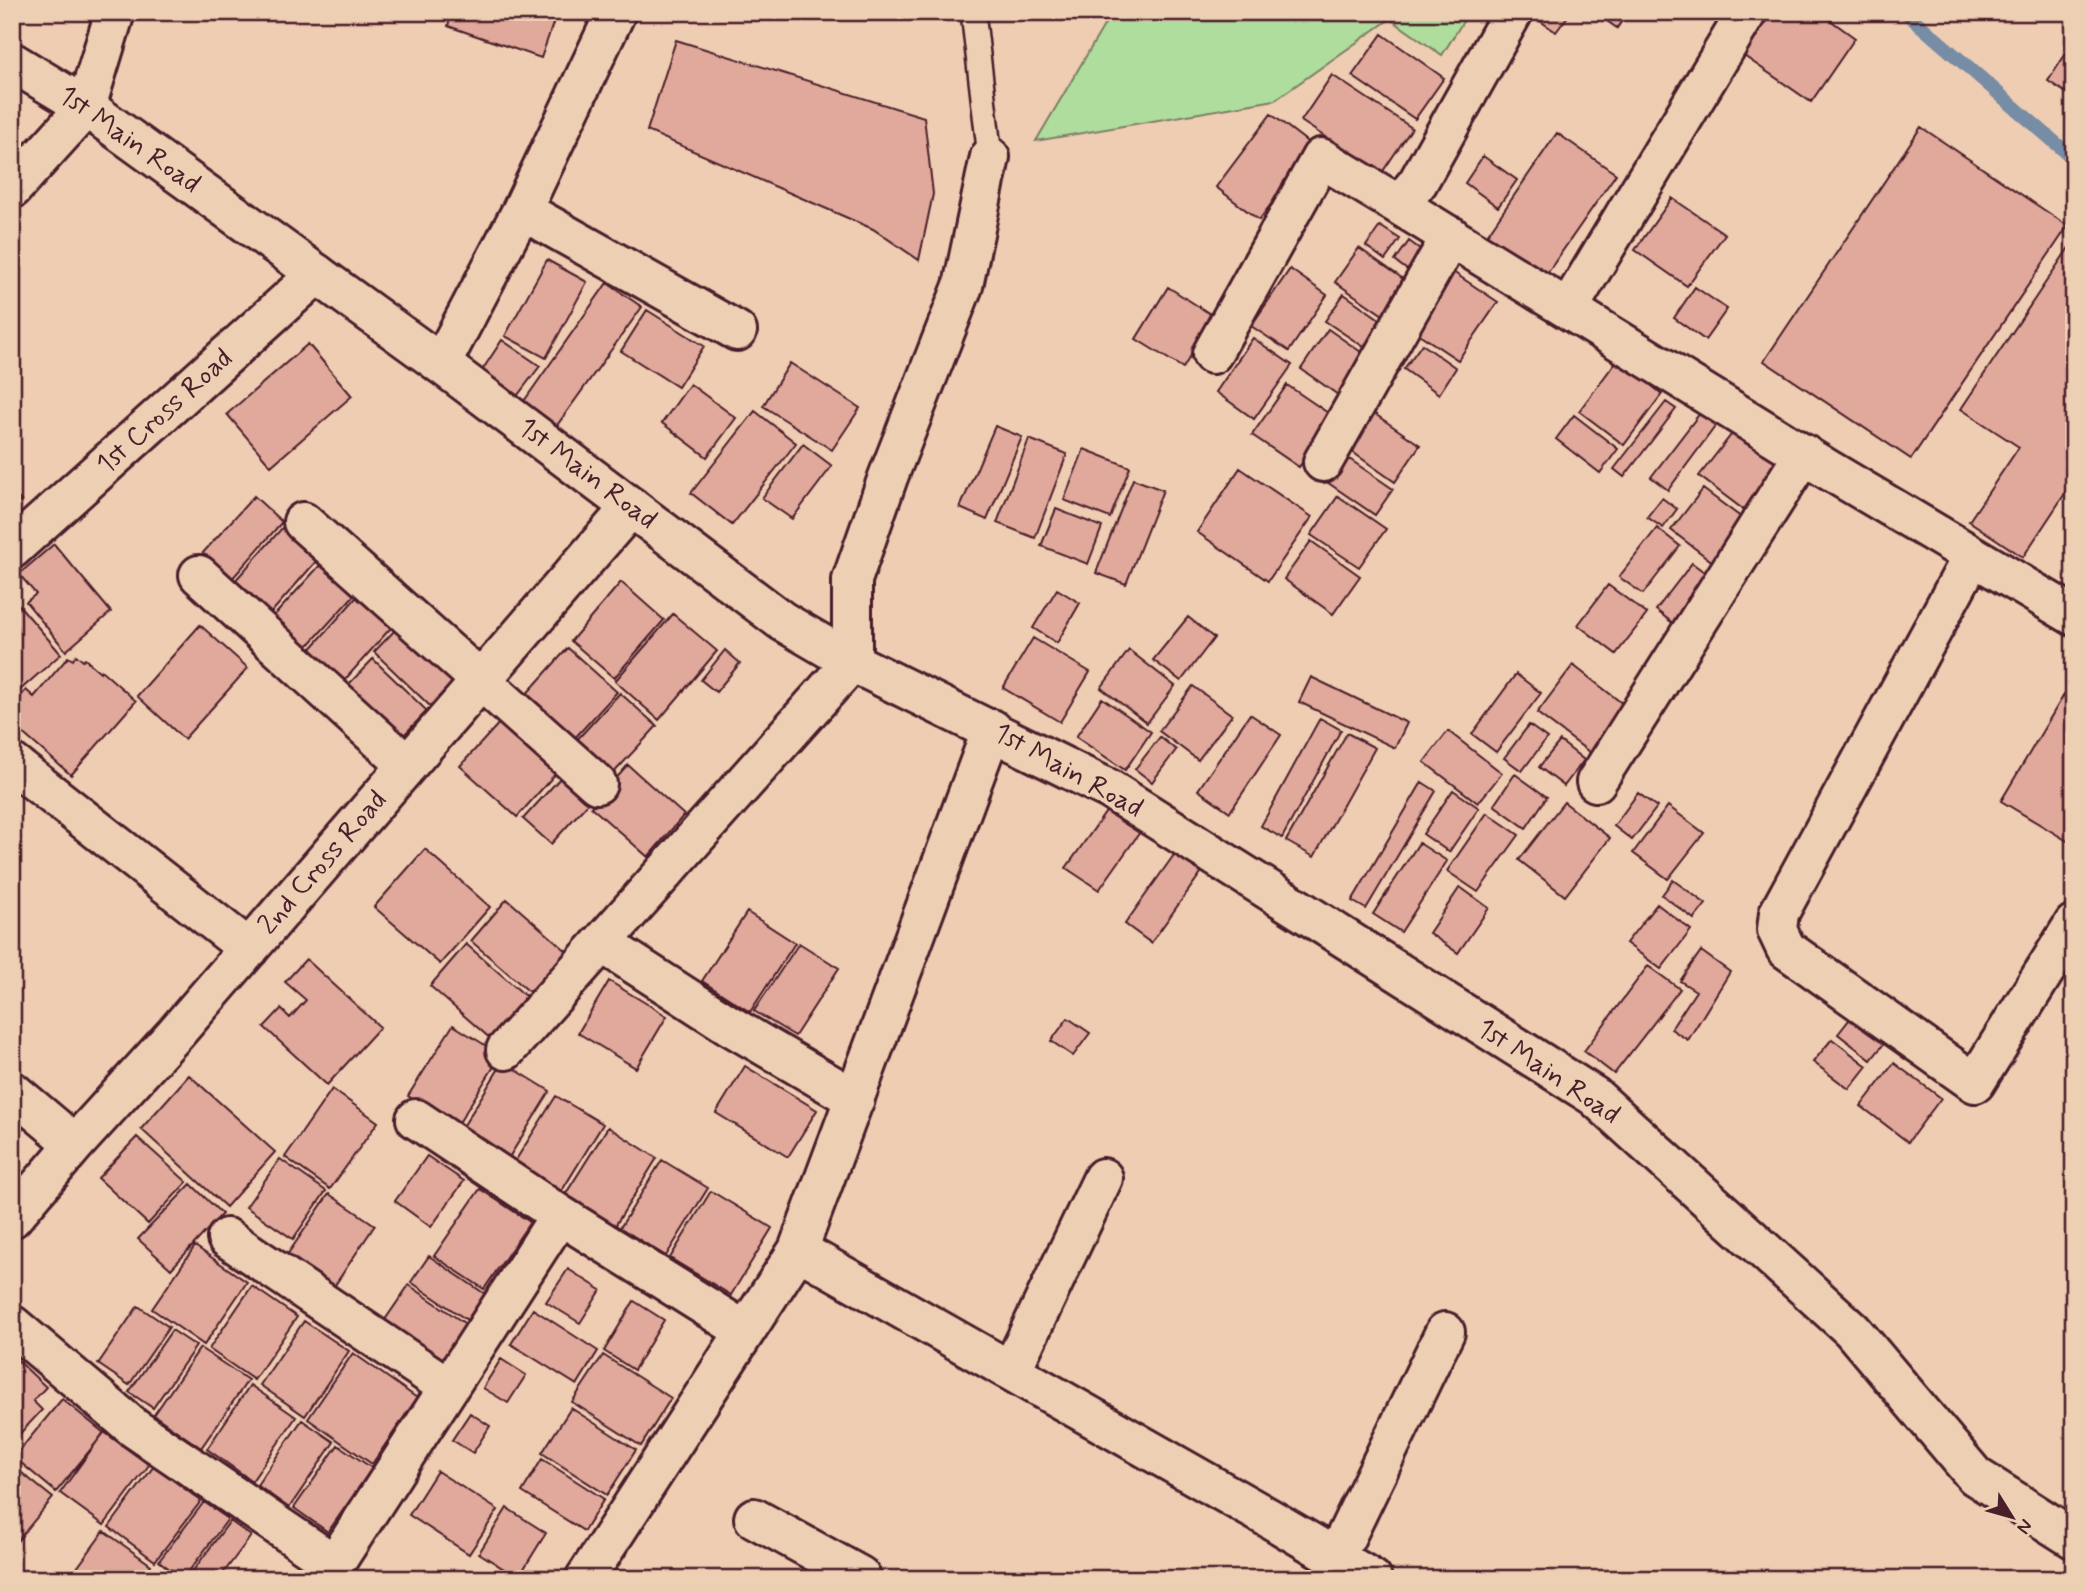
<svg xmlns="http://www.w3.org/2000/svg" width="2086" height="1591" viewBox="0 0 2086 1591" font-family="Mynerve,sans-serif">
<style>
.green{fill:#aedd9d;stroke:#7c7e64;stroke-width:2}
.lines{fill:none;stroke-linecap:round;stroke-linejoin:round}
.stream{stroke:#778ca5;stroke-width:14}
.building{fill:#e0a99b;stroke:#4a1f2b;stroke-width:2}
.service-casing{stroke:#4a1f2b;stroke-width:28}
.minor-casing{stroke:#4a1f2b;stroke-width:44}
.tertiary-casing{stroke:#4a1f2b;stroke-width:44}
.service{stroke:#edd0b4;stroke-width:23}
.minor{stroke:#edd0b4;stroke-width:38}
.tertiary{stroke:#edd0b4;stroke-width:38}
.labels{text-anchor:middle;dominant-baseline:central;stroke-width:7;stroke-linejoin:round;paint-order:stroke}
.street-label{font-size:28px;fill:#4a1f2b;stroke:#edd0b4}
</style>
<rect width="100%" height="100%" fill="#efcdb3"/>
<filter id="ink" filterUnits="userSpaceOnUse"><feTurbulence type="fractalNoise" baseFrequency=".0143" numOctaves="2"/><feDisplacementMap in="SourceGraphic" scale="14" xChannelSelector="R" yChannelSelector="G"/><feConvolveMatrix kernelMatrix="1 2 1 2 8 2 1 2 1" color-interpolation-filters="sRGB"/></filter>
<g filter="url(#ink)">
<path class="green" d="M1112,12H1469L1442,55L1390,19L1275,100L1036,141Z"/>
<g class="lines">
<path class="stream" d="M1905,12L2074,159"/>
</g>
<path class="building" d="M452,12H557L541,58L448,26Z
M1532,12H1571L1556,32L1530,14Z
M1594,12H1628L1617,28Z
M1755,12H1819L1855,38L1811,102L1731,47Z
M1382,34L1444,78L1415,119L1352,76Z
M676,40L924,117L933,194L919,260L873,229L647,131Z
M2074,41V98L2048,81Z
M1332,75L1412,128L1381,174L1301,121Z
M1271,114L1314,147L1259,220L1216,187Z
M1921,127L2068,226L1911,459L1764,361Z
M1557,133L1616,174L1541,282L1483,241Z
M1483,156L1517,180L1498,207L1465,183Z
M1672,198L1725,234L1687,286L1635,250Z
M1380,226L1400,239L1385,260L1366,246Z
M2074,240V480L2023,557L1969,521L2019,447L1961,409Z
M1409,241L1428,255L1414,275L1395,261Z
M1359,248L1409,283L1386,317L1335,282Z
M547,260L587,282L546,358L505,336Z
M1290,269L1327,295L1289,351L1251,326Z
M1453,272L1498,302L1458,360L1413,330Z
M607,283L642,307L555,428L522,404Z
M1168,287L1215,317L1183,368L1136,339Z
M1695,287L1727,309L1705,340L1674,318Z
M1344,294L1388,325L1370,351L1325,321Z
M647,310L704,346L678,387L621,351Z
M1328,329L1371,359L1344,399L1301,369Z
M1253,338L1292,365L1254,419L1216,392Z
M502,340L540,366L514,400L481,372Z
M308,344L352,396L271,466L227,414Z
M1422,344L1456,368L1439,394L1404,369Z
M1618,359L1662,394L1624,445L1579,411Z
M790,363L860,408L832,450L763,406Z
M690,384L736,418L707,457L662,423Z
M1287,385L1334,417L1299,467L1252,435Z
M1666,402L1676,409L1624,477L1614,469Z
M1704,408L1720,420L1668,490L1651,477Z
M1369,410L1420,445L1395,482L1344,446Z
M755,411L796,443L732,525L691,493Z
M1574,415L1618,449L1600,473L1556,439Z
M995,426L1022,437L987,520L960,508Z
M1735,430L1784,467L1748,513L1699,476Z
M1029,439L1067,454L1035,538L997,523Z
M803,444L832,466L792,519L762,498Z
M1084,449L1130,467L1110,518L1064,500Z
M1342,454L1393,489L1375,515L1324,480Z
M1240,468L1312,517L1268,581L1197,532Z
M1133,479L1163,490L1126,584L1096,573Z
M1703,489L1746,521L1714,563L1671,530Z
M12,492L21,501L12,509Z
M254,496L282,522L230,581L201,555Z
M1338,496L1386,529L1359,567L1311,535Z
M1662,498L1677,509L1663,528L1647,517Z
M1056,509L1102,527L1088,564L1041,546Z
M283,527L319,558L270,614L234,582Z
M1657,528L1680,546L1643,594L1619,577Z
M1311,541L1360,576L1333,614L1284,579Z
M54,544L111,612L66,651L26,602L36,594L19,574Z
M322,563L356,593L306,648L272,618Z
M1692,563L1711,577L1674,624L1656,610Z
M621,582L664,620L614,678L571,641Z
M1608,585L1647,614L1616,654L1578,625Z
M1057,589L1080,603L1057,643L1033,628Z
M362,591L396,622L342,683L308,652Z
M12,597L61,654L20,690L12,681Z
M673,614L717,651L659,720L615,681Z
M1188,617L1214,638L1181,681L1153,660Z
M200,625L248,668L184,739L137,696Z
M399,626L456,679L430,706L374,652Z
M1033,638L1090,672L1060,722L1003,688Z
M568,648L617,692L572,741L523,698Z
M725,650L740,663L716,692L701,680Z
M1129,650L1175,686L1147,723L1101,688Z
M76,655L83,661L85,659L100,672L101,670L136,701L71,775L12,724V706L26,690L34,697L68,657L73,660Z
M373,659L427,711L401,738L346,687Z
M1573,665L1628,708L1592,754L1537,713Z
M1516,674L1541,693L1496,752L1472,734Z
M1311,677L1407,723L1395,748L1299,702Z
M2074,678V845L2001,801Z
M1193,686L1232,715L1198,760L1159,731Z
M620,693L657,726L610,777L573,744Z
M1102,698L1151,732L1125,770L1076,737Z
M1250,714L1281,735L1230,812L1198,790Z
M1320,718L1341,730L1282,838L1261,826Z
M501,721L557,772L517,817L460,766Z
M1529,725L1547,738L1522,771L1504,758Z
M1448,731L1502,773L1478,803L1424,762Z
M1347,733L1375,748L1314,857L1286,841Z
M1160,737L1176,750L1152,782L1135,769Z
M1560,741L1584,760L1564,786L1539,767Z
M628,765L684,815L648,857L591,807Z
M1515,774L1547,797L1526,828L1494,805Z
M562,776L590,801L551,844L523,819Z
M1422,782L1436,791L1366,909L1352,901Z
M1453,790L1479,808L1449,852L1423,834Z
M1638,793L1657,807L1632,840L1614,826Z
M1564,802L1610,838L1565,896L1519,860Z
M1668,806L1704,833L1668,879L1633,853Z
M1108,809L1140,832L1099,890L1066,868Z
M1487,813L1519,835L1478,892L1447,871Z
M1419,843L1447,861L1401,932L1373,914Z
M425,849L490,907L440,964L374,907Z
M1176,852L1203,870L1151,943L1125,924Z
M1673,880L1706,904L1694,919L1662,895Z
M1460,887L1489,908L1458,953L1429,933Z
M507,899L569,953L533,995L471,941Z
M1657,904L1691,930L1661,969L1626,943Z
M747,912L795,943L750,1012L702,981Z
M799,943L839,968L795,1036L754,1011Z
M466,944L528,998L492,1040L430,986Z
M1701,951L1730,972L1688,1040L1671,1029L1696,991L1680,981Z
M306,959L380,1027L327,1085L264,1027L281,1009L290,1018L306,1000L285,982Z
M1648,966L1680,989L1614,1074L1584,1051Z
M609,981L667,1016L636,1068L578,1033Z
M1853,1015L1886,1041L1871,1060L1838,1034Z
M1068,1018L1090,1033L1073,1056L1051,1041Z
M453,1025L501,1055L457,1126L408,1096Z
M1832,1039L1867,1066L1849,1089L1813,1062Z
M503,1062L550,1091L508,1159L461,1130Z
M1894,1063L1941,1098L1908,1142L1861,1106Z
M745,1066L817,1110L788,1157L716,1113Z
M189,1075L275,1152L226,1207L141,1129Z
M332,1089L378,1122L330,1189L285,1157Z
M556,1096L603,1124L561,1192L514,1163Z
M608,1127L657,1158L615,1226L565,1195Z
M137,1137L187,1182L148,1224L98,1178Z
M427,1156L464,1181L431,1227L395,1201Z
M280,1159L326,1191L293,1239L246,1207Z
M662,1160L708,1188L666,1256L620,1228Z
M191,1184L222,1214L171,1269L138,1239Z
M480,1189L530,1222L484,1289L434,1256Z
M711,1191L772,1228L731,1295L670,1258Z
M329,1194L375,1225L331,1291L285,1258Z
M195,1246L247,1282L204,1345L152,1309Z
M429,1256L485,1294L467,1320L411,1282Z
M568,1269L601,1290L580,1323L546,1302Z
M409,1285L467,1325L438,1366L380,1327Z
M252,1286L297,1317L254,1380L209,1349Z
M634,1301L664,1320L634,1370L604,1351Z
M138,1306L169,1327L129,1385L98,1364Z
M533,1309L598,1351L577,1385L511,1344Z
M304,1321L349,1351L305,1416L260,1385Z
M172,1330L196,1346L153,1408L129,1392Z
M200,1348L248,1380L201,1448L154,1415Z
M353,1353L417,1398L372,1464L308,1419Z
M12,1355L46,1387L33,1401L42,1410L13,1441Z
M603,1355L671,1398L641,1446L572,1402Z
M501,1359L526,1375L508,1403L483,1388Z
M250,1385L296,1417L252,1481L207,1449Z
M62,1399L104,1433L56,1492L14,1457Z
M571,1408L636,1450L607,1495L542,1453Z
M470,1413L490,1426L473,1453L452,1440Z
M302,1420L334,1442L289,1508L257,1485Z
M104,1432L149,1465L104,1525L60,1493Z
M338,1445L372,1468L328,1532L294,1508Z
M542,1459L604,1499L584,1531L522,1492Z
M12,1465L53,1498L14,1545L12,1543Z
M154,1466L201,1501L155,1561L109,1527Z
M437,1471L498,1510L469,1554L409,1515Z
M204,1502L228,1519L183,1579L159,1561Z
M507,1508L546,1533L518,1578L479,1553Z
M230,1521L251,1536L219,1579H187Z
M104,1531L151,1565L141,1579H69Z"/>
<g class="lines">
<defs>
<path id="service" d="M973,12L990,157"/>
<path id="minor" d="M1513,12L1418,182L1399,205L1827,469L2074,616
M12,189L86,107L115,12
M522,210L737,331
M1568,309L1747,12
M1212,354L1321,158L1399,205
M441,364L522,210L616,12
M1323,462L1451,236
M303,522L597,784
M12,549L317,274
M1972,557L1779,913L1777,930L1786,949L1975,1083L2074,924
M199,575L407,765
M12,763L249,949
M1596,782L1804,454
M602,943L729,1025L855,1099
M506,1050L852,662V580L888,477L963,286L990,157
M12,1091L75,1144
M416,1119L560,1215L745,1331
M12,1218L75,1144L175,1034L631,507
M227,1238L448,1387
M798,1250L1269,1518L1372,1579
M12,1325L134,1428L334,1564
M1011,1371L1103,1178
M754,1518L860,1576V1579
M1336,1557L1445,1332
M325,1579L560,1215
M585,1579L798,1250L992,729"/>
<path id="tertiary" d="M12,62L86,107L441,364L782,621L852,662L1109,789L1594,1096L1852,1330L1975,1476L2074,1539"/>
</defs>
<use href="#service" class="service-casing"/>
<use href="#minor" class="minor-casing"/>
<use href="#tertiary" class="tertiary-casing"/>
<use href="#service" class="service"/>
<use href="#minor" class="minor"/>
<use href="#tertiary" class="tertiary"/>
</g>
</g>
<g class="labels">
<g class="street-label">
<text transform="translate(129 140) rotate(35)">1st Main Road</text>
<text transform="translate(165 412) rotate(-42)">1st Cross Road</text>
<text transform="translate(587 474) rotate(37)">1st Main Road</text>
<text transform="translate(1068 771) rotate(29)">1st Main Road</text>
<text transform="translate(323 863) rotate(-49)">2nd Cross Road</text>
<text transform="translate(1548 1072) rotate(34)">1st Main Road</text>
</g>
</g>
<rect width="2086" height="1591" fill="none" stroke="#edd0b4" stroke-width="42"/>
<rect x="21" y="21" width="2044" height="1549" fill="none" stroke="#4a1f2b" stroke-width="2.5" filter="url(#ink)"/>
<g transform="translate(2012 1517) rotate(127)" stroke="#edd0b4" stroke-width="5" paint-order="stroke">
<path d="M0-5L12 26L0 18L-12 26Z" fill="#4a1f2b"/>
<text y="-10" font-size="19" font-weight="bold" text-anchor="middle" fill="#4a1f2b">N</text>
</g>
</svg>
